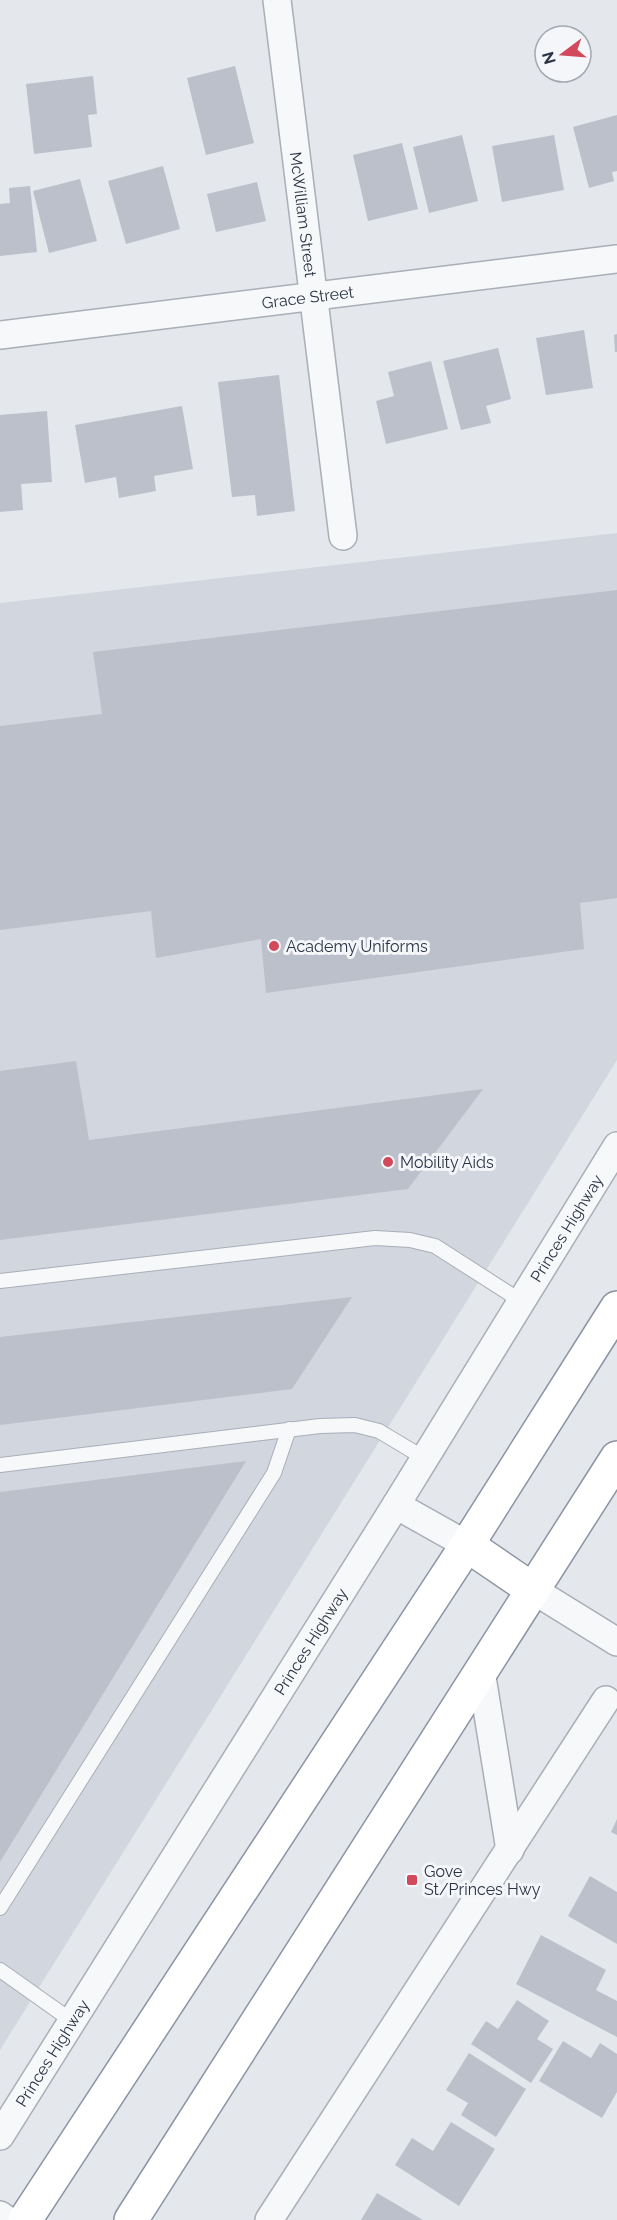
<svg xmlns="http://www.w3.org/2000/svg" width="617" height="2220" viewBox="0 0 617 2220" font-family="Raleway,sans-serif">
<style>
.built{fill:#d2d6de}
.building{fill:#bbc0ca}
.lines{fill:none;stroke-linecap:round;stroke-linejoin:round}
.lane-casing{stroke:#a9aeb7;stroke-width:16}
.street-casing{stroke:#a9aeb7;stroke-width:30}
.highway-casing{stroke:#8b94a3;stroke-width:36}
.lane{stroke:#f7f8fa;stroke-width:14}
.street{stroke:#f7f8fa;stroke-width:27}
.highway{stroke:#fff;stroke-width:33}
.poi-dot{fill:#d1495b;stroke:#f4f6f9;stroke-width:2}
.labels{text-anchor:middle;dominant-baseline:central;stroke-width:6;stroke-linejoin:round;paint-order:stroke}
.street-label{font-size:16px;fill:#2b3445;stroke:#f4f6f9}
.poi-label{font-size:16px;fill:#2b3445;stroke:#f4f6f9;text-anchor:start}
</style>
<rect width="100%" height="100%" fill="#e4e7ec"/>
<path class="built" d="M617,533V1060L0,2050V603Z"/>
<path class="building" d="M235,66L254,143L206,155L187,78Z
M93,76L97,114L88,115L92,147L34,154L26,84Z
M617,115V171L612,172L614,181L589,188L573,127Z
M462,135L478,201L429,213L413,147Z
M554,135L564,190L502,202L492,146Z
M402,143L418,209L368,221L353,155Z
M163,166L180,229L126,244L108,181Z
M80,179L97,241L49,253L33,191Z
M257,182L266,221L216,232L207,194Z
M30,186L37,252L0,256V204L10,203L9,188Z
M584,330L593,388L546,395L536,338Z
M617,334V352H615L614,335Z
M498,348L511,399L486,406L491,423L461,430L443,361Z
M431,361L448,429L386,444L376,401L394,396L388,372Z
M279,375L295,511L257,516L255,495L232,497L218,382Z
M182,406L193,469L154,476L156,491L119,498L116,477L85,483L75,425Z
M47,411L52,482L21,484L23,510L0,512V415Z
M617,590V898L580,903L584,949L266,993L261,939L156,958L151,911L0,930V726L102,714L93,652Z
M76,1061L89,1140L483,1089L408,1189L0,1240V1071Z
M352,1297L292,1389L0,1425V1337Z
M246,1461L0,1862V1492Z
M617,1819V1835L611,1832Z
M590,1876L617,1892V1944L568,1916Z
M541,1935L606,1970L596,1990L617,2001V2037L516,1984Z
M517,2000L549,2021L537,2039L553,2049L531,2083L471,2044L486,2021L498,2029Z
M563,2041L591,2058L600,2043L617,2054V2092L602,2118L539,2081Z
M469,2053L526,2089L496,2137L461,2115L468,2103L446,2090Z
M451,2122L495,2149L459,2206L395,2165L412,2138L433,2151Z
M377,2193L423,2220H361Z"/>
<g class="lines">
<defs>
<path id="lane" d="M0,1281L375,1238L410,1240L435,1246L521,1301
M0,1465L320,1426L355,1425L379,1431L424,1458
M0,1908L274,1473L289,1429
M0,1970L72,2021"/>
<g id="street">
<path id="s1" d="M277,0L343,536"/>
<path id="s2" d="M0,335L617,259"/>
<path d="M396,1505L467,1545"/>
<path d="M533,1590L617,1642"/>
<path d="M481,1671L510,1850"/>
<path id="s3" d="M0,2136L396,1505L617,1146"/>
<path d="M0,2215L7,2220"/>
<path d="M269,2220L606,1700"/>
</g>
<path id="highway" d="M467,1545L533,1590
M25,2220L467,1545L617,1308
M131,2220L617,1458"/>
</defs>
<use href="#lane" class="lane-casing"/>
<use href="#street" class="street-casing"/>
<use href="#highway" class="highway-casing"/>
<use href="#lane" class="lane"/>
<use href="#street" class="street"/>
<use href="#highway" class="highway"/>
</g>
<g class="poi-dot">
<circle cx="274" cy="946" r="6"/>
<circle cx="388" cy="1162" r="6"/>
<rect x="406" y="1874" width="12" height="12" rx="3"/>
</g>
<g class="labels">
<g class="street-label">
<text stroke="none"><textPath href="#s1" startOffset="216">McWilliam Street</textPath></text>
<text stroke="none"><textPath href="#s2" startOffset="310">Grace Street</textPath></text>
<text stroke="none"><textPath href="#s3" startOffset="1070">Princes Highway</textPath></text>
<text stroke="none"><textPath href="#s3" startOffset="584">Princes Highway</textPath></text>
<text stroke="none"><textPath href="#s3" startOffset="98">Princes Highway</textPath></text>
</g>
<g class="poi-label">
<text x="286" y="946">Academy Uniforms</text>
<text x="400" y="1162">Mobility Aids</text>
<text x="424" y="1871">Gove<tspan x="424" dy="18">St/Princes Hwy</tspan></text>
</g>
</g>
<g transform="translate(563 54) rotate(254)"><circle r="28" fill="#f4f6f9" stroke="#a4a8b1" stroke-width="1.5"/>
<path d="M0-4.5L10 22L0 15L-10 22Z" fill="#d1495b"/>
<text y="-9" font-size="16" font-weight="bold" text-anchor="middle" fill="#2b3445">N</text>
</g>
</svg>
